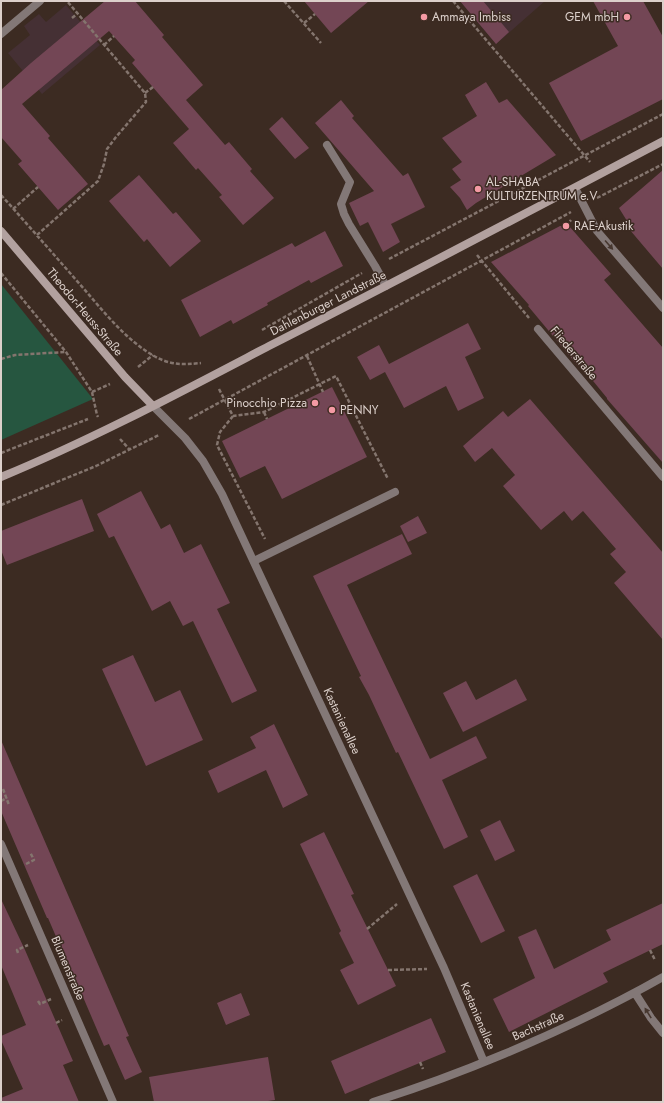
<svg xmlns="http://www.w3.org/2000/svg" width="664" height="1103" viewBox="0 0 664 1103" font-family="Jost,sans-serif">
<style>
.industrial{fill:#453034}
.green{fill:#265640}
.building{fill:#734655}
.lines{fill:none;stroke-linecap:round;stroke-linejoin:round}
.path{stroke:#84756e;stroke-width:2.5;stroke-dasharray:4 2;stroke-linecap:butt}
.lane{stroke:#837877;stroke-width:8}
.street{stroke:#837877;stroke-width:8}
.secondary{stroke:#b2a19f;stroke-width:8}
.oneway{fill:#47372f}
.poi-dot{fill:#f49aa4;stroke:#3c2b22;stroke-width:1.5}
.labels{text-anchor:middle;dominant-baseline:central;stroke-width:3;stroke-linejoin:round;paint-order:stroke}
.poi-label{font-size:12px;fill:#dcd0cb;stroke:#3c2b22;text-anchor:start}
.street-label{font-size:12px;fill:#dcd0cb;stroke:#3c2b22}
</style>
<rect width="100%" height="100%" fill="#3c2b22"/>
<path class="industrial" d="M460,1H545L496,44Z
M66,5L100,45L42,94L8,53L30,35L24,26L39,14L46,22Z"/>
<path class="green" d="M1,284L93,399L1,440Z"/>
<path class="building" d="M105,1H135L164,35L162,37L203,85L186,100L225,145L229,142L252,169L250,171L274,198L243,225L219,197L222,195L198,168L196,170L173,143L189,129L132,63L135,60L109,31L22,104L50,136L48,138L88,184L58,210L18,164L22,161L1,137V90L31,63Z
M304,1H369L331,33Z
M460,1H483L509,32L496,44Z
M593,1H643L663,37V99L581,141L549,83L618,46Z
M486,82L499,103L507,99L556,155L476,203L467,210L460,198L450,187L461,180L452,169L462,162L442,138L477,116L465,95Z
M341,100L354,116L352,118L403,176L408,173L425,207L391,224L400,242L383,252L368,222L360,226L349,203L374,191L315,123Z
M282,117L309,148L295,159L269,129Z
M663,170V269L624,223L627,221L619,208Z
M139,175L173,214L176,212L201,241L170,267L147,239L144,242L109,201Z
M560,226L570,227L611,274L604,280L663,348V463L607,399V398L580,365L578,366L528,306L529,305L491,262Z
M325,231L343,266L311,283L309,280L267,303L268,305L233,324L231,320L200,337L181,300L292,243L295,247Z
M468,323L481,349L465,357L484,398L458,411L446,386L404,408L385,372L370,380L357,357L379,345L389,364Z
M332,387L367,457L282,499L265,466L240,478L222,441Z
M530,399L663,553V640L614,583L626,572L610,554L616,549L583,511L572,521L564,511L541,530L503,486L515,475L492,448L475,462L463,446L503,411L508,417Z
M141,491L161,529L170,524L184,553L201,544L230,603L217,609L257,691L232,703L193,621L183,626L170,601L152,611L114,536L109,538L97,514Z
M82,499L94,531L7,565L1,550V531Z
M418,516L427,533L408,542L400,526Z
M402,534L412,554L347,585L430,759L476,736L487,758L442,780L468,837L444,849L398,752L396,753L369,695L359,677L361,676L313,576Z
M133,655L155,702L180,690L203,740L146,766L102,669Z
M516,679L527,700L463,732L443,693L466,681L476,700Z
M274,724L308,795L283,808L266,770L218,793L208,771L256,748L250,737Z
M1,740L129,1036L126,1037L142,1072L125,1080L109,1044L104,1046L77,983H76L48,918H47L1,811Z
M500,820L515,851L495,861L480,830Z
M324,832L354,894L351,895L396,986L358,1005L340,970L354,963L339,933L341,931L300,844Z
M477,874L505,931L481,943L453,886Z
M1,899L25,950L73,1061L63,1065L79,1102H1V1098L23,1089L1,1040V1036L26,1025L1,965Z
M663,903V944L603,973L608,982L509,1032L493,999L535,978L518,937L536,929L554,969L611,940L606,930Z
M241,993L250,1015L226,1025L217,1003Z
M431,1018L446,1052L345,1094L331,1061Z
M268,1057L275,1100L261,1102H154L149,1077Z"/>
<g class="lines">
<path class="path" d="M284,1L321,43
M453,1L590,162
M72,18L77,14
M304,23L315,14
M104,45L114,36
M145,93L153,87
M1,195C29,226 56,257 84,289C104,312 126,340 154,356C170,365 183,365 201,363
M597,198L663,164
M13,209L38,187
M566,226L571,220
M37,235L98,181L104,164L107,149L116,137L146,102L145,93L67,1
M477,255L529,318
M389,259L663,114
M1,273L66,352L92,392L97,415L98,417
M262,330L362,273
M307,356L323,392
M1,359L15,355L65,352
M138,367L153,355
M219,389L233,416L264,412L336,376L388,479
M92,392L110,384
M264,412L267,419
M233,416L220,432L217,445L265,539
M189,419L571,212
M120,439L130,450
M1,453L88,419
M1,505L96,466L159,435
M3,789L9,805
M1,801L7,798
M26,864L34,860L30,852
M367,929L397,904
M650,950L655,960
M18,953L17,950L28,945
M388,970L427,969
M38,1001L40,1004L51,999
M56,1023L62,1020
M420,1062L423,1069"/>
<path class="lane" d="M327,145L350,182L341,204L344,214L349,224L375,266L386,286
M254,561L395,492"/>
<path class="street" d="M1,34L40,1
M575,188L597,231L663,308
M538,329L663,477
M153,406L185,438L203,461L222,494L444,968L484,1062
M1,844L113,1102
M635,993L651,1018L663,1033
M373,1102C418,1088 461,1072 504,1054C559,1031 612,1006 663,977"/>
<path class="secondary" d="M1,231L125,377L153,406
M1,477C93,439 181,392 269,346C401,279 532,210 663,141"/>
</g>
<defs><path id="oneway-solid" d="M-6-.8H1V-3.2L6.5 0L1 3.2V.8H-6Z"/></defs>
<g class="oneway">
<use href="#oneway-solid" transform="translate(609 245) rotate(49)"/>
<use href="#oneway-solid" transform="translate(648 1013) rotate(-122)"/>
</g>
<g class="poi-dot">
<circle cx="424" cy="17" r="4"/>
<circle cx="627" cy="17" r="4"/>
<circle cx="478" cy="189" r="4"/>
<circle cx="566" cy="226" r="4"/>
<circle cx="315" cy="403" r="4"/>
<circle cx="332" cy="410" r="4"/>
</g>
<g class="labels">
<g class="poi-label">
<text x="432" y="17">Ammaya Imbiss</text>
<text x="619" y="17" text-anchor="end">GEM mbH</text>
<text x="486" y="182">AL-SHABA<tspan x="486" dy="14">KULTURZENTRUM e.V</tspan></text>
<text x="574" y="226">RAE-Akustik</text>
<text x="307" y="403" text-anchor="end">Pinocchio Pizza</text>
<text x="340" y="410">PENNY</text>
</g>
<g class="street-label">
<text transform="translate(328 303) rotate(-27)">Dahlenburger Landstraße</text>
<text transform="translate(85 312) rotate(50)">Theodor-Heuss-Straße</text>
<text transform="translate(574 353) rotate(50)">Fliederstraße</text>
<text transform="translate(342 721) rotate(65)">Kastanienallee</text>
<text transform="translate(68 968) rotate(67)">Blumenstraße</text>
<text transform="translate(478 1016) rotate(67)">Kastanienallee</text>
<text transform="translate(538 1026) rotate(-24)">Bachstraße</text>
</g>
</g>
<rect width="664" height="1103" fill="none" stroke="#dcd0cb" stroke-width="4"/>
</svg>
